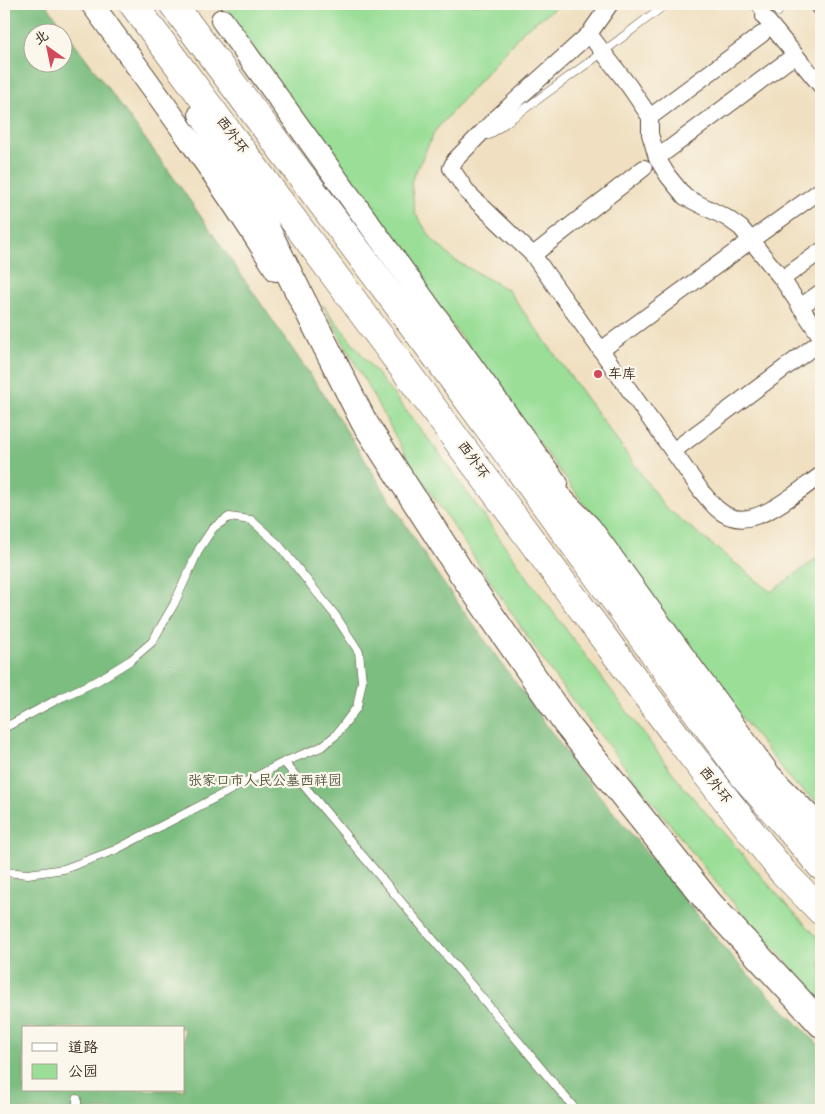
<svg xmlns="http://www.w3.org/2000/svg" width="825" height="1114" viewBox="0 0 825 1114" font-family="Kalam,'LXGW WenKai TC',sans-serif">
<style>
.green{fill:#9ade97;stroke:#6a845a}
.forest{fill:#7bbd80;stroke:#5b744f;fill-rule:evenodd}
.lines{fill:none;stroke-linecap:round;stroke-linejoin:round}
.lane-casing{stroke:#564536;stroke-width:9}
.street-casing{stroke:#564536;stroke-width:18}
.secondary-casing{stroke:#564536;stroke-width:24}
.primary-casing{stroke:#564536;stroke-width:28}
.highway-casing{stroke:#564536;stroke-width:29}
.lane{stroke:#fff;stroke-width:8}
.street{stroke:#fff;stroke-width:16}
.secondary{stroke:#fff;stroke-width:22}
.primary{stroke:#fff;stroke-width:26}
.highway{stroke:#fff;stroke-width:28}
.poi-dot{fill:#d1495b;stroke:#fbf7ec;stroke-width:2}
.labels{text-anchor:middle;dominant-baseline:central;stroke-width:4.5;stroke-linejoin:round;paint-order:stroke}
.street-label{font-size:14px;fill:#3b2a1e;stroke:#fbf7ec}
.poi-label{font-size:14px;fill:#3b2a1e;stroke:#fbf7ec;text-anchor:start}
.park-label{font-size:14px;fill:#53573c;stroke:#fbf7ec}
</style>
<rect width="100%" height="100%" fill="#fbf7ec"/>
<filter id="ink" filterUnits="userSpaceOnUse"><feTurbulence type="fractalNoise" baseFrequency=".02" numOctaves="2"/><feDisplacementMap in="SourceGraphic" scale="10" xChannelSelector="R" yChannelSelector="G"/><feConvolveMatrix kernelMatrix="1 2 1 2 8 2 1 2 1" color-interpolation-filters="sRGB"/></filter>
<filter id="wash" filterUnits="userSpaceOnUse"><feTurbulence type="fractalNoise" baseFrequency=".0096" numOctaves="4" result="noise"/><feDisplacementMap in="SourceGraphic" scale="20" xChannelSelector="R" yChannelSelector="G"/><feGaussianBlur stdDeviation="1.12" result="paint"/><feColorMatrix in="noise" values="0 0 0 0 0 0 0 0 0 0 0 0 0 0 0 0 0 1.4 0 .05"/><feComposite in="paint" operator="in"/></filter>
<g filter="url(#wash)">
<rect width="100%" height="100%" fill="#f0e0c1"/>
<path class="green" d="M224,4H561L524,30L435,131L411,182L415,213L432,239L454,260L508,290L665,507L771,592L821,555V805L793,783L742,718L312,135Z
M323,305L439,453L533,585L681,784L776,893L821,941V1001L721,889L556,679L408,459Z"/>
<path class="forest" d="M4,4H46L179,185L322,392L436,573L581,773L736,962L821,1047V1110H4ZM32,32H62V62H32ZM24,1028H184V1090H24Z"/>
</g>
<g filter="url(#ink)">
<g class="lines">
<defs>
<path id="lane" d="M754,4L764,17
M771,4L778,12
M489,135L603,52L666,4
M4,728L62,697L97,681L131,660L152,642L174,604L199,549L213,528L229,517L251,520L278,544L335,615L359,652L362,681L357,707L336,735L321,747L284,762L115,850L64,869L28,874L4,872
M284,762L576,1110
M77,1110V1099"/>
<path id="street" d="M610,4L589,34L493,121L455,160L451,168L468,193L533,255L644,168
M818,4L821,8
M764,17L821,86
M589,34L629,86L650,117V134L657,158L668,176L685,197L727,218L741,228L782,279L821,337
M650,117L762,34
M657,158L795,55
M533,255L702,492C710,501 718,513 731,517C759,527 799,490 821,475
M782,279L821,251
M800,307L821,292
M601,350L750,241L821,190
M673,451L821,341"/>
<path id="secondary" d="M92,4C155,91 219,178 276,270
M222,20L557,484"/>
<path id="primary" d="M202,114L252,200L364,422L461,572L567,725L710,904L821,1024
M529,468L588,528L768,776L813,822L821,827"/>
<path id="highway" d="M133,4L675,734L782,871L821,911
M173,4L441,363L744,776L821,866"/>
</defs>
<use href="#lane" class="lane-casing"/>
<use href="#street" class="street-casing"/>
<use href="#secondary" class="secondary-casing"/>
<use href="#primary" class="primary-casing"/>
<use href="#highway" class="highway-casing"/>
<use href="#lane" class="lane"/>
<use href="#street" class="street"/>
<use href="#secondary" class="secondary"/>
<use href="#primary" class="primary"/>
<use href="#highway" class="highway"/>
</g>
</g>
<circle class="poi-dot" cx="598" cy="374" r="5"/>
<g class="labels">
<g class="street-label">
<text transform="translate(232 135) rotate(53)">西外环</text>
<text transform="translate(473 460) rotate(54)">西外环</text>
<text transform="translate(715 785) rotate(52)">西外环</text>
</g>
<g class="poi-label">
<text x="608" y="374">车库</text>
</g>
<g class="park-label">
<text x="265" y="781">张家口市人民公墓西祥园</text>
</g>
</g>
<rect width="825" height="1114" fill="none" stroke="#fbf7ec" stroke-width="20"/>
<rect x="22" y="1026" width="162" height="65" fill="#fbf7ec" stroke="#aea59a"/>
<rect x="32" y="1043" width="25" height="8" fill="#ffffff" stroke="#aea59a"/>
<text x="68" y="1052" font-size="15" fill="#3b2a1e">道路</text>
<rect x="32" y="1064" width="25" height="15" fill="#9ade97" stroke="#aea59a"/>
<text x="68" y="1076" font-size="15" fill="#3b2a1e">公园</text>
<g transform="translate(48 48) rotate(327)"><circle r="24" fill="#fbf7ec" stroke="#aea59a"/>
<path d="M0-4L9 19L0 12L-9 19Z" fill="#d1495b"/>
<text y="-8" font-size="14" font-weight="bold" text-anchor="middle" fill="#3b2a1e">北</text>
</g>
</svg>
